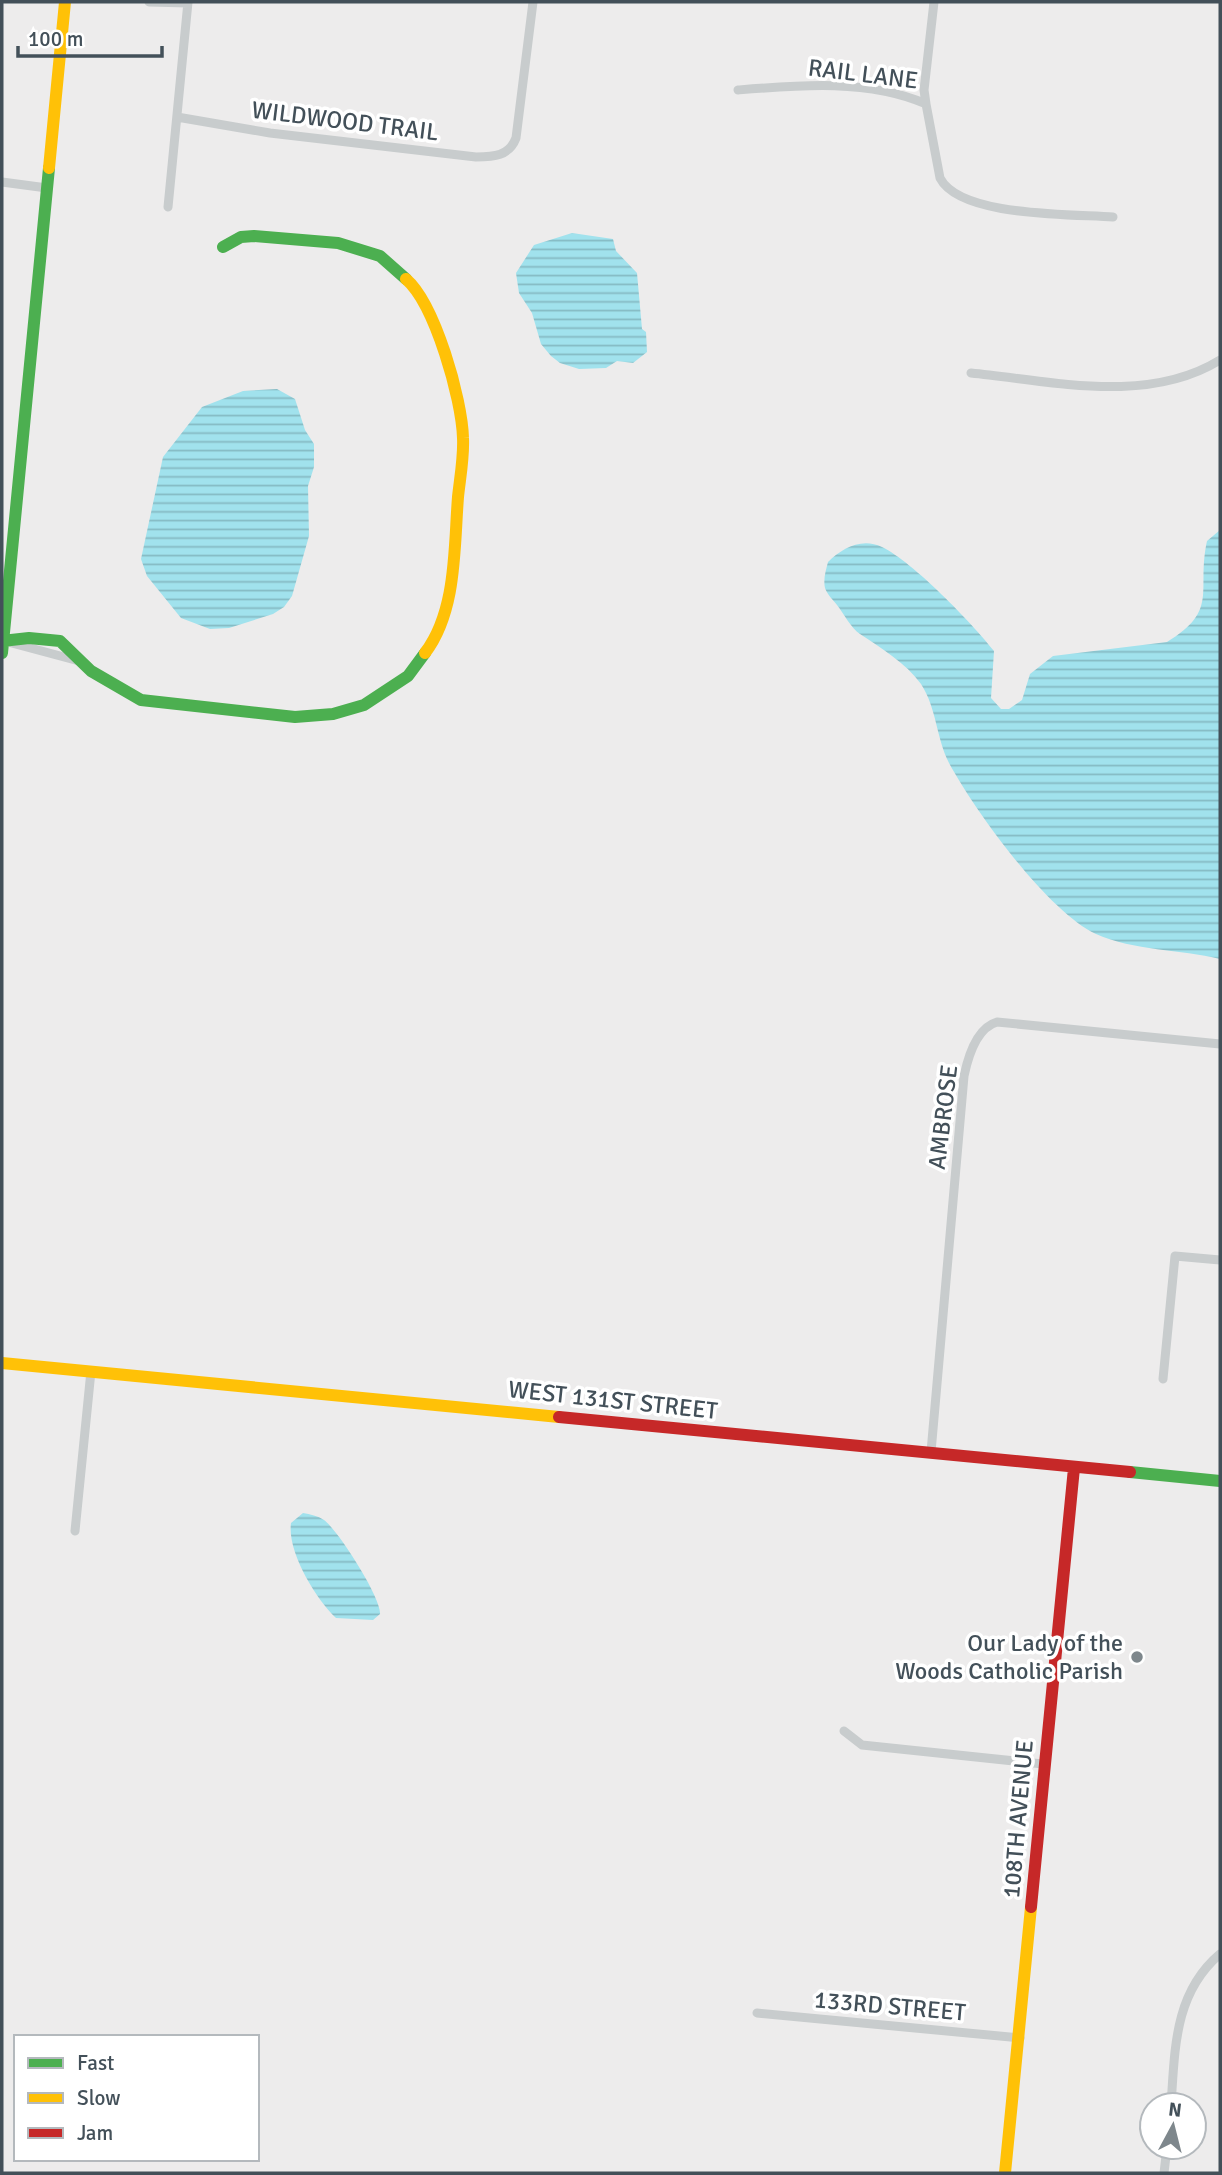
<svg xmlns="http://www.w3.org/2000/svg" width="1222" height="2175" viewBox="0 0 1222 2175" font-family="Signika,sans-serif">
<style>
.water{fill:url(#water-rules)}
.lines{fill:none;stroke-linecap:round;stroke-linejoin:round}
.street{stroke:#c8cccd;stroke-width:9}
.fast{stroke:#4caf50;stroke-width:12}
.slow{stroke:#ffc107;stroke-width:12}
.jam{stroke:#c62828;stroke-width:12}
.poi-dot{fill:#7e878c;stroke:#fff;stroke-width:2.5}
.labels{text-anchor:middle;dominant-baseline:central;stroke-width:7;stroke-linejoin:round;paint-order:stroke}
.street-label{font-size:24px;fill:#435059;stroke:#fff}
.poi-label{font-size:24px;fill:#435059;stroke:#fff;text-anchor:end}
</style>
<defs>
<pattern id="water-rules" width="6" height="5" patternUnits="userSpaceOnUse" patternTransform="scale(1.75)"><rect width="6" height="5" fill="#a1e2ed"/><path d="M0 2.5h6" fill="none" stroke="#85bac3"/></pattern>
</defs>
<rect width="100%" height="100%" fill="#edecec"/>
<path class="water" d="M572,233L613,239L616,251L637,273L642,329L646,332L647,352L633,363L617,361L606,368L579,369L560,363L551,356L541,344L532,313L519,293L516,273L534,245Z
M277,389L295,399L305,430L314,444V467L308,486L309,536L292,596L284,607L273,614L229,628L210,629L181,618L147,576L141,559L163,457L202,407L243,391Z
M1220,530V959C1180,949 1134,951 1096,934C1047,911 975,811 949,763C936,737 937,709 921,684C906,663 881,648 860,634C851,628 844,614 837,605C833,600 827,594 825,588C823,579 826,570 828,562C842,548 862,537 882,547C913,562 972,623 994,651L991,698L1001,709H1009L1022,700L1030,674L1053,656L1167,642C1220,610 1196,591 1207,541Z
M303,1513C310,1514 318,1516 324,1520C338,1530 382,1599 380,1614L373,1620L336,1618C315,1598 287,1551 291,1523Z"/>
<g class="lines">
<path class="street" d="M149,2L188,3
M738,90C799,85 869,79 926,104L924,90L934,2
M926,104L940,178C960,217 1071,214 1113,217
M177,117L270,133L476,157C494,157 509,156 516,138L533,2
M2,182L47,188
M168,207L188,2
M971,373C1052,381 1147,405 1220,360
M8,642L79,661
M1163,1379L1175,1256L1220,1260
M931,1452L964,1076C968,1057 976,1028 997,1022L1220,1044
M75,1531L91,1371
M844,1731L862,1745L1043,1764
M757,2013L1020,2038
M1171,2105C1175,2049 1174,1993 1220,1954
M1164,2173L1167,2147"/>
<path class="fast" d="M223,247L241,237L254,236L338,243L380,256L406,279
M2,641L29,638L60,641L91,671L141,700L295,717L333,714L364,705L408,676L425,653
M2,653L49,168
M1130,1472L1220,1481"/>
<path class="slow" d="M49,168L65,2
M406,279C435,304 462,399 463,438C464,457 460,478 458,497C454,547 457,611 425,653
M2,1363L559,1417
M1005,2173L1031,1907"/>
<path class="jam" d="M559,1417L1130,1472
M1031,1907L1074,1468"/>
</g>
<circle class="poi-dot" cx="1137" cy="1657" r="7"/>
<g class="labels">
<g class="street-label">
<text transform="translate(863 74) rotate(7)">RAIL LANE</text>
<text transform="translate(345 121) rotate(7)">WILDWOOD TRAIL</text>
<text transform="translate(943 1117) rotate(-83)">AMBROSE</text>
<text transform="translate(613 1400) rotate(6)">WEST 131ST STREET</text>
<text transform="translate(1018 1819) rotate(-85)">108TH AVENUE</text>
<text transform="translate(890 2006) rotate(5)">133RD STREET</text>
</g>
<g class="poi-label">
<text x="1123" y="1643">Our Lady of the<tspan x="1123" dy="28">Woods Catholic Parish</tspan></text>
</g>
</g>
<rect width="1222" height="2175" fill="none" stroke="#435059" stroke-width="7"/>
<rect x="14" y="2035" width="245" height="126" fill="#ffffff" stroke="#b4b9bd" stroke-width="2"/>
<rect x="28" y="2058" width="35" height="10" fill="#4caf50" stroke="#b4b9bd" stroke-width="2"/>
<text x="77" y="2070" font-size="21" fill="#435059">Fast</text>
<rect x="28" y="2093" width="35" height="10" fill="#ffc107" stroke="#b4b9bd" stroke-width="2"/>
<text x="77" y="2105" font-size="21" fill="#435059">Slow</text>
<rect x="28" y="2128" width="35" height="10" fill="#c62828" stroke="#b4b9bd" stroke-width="2"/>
<text x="77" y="2140" font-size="21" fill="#435059">Jam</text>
<g transform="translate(1173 2126) rotate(7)"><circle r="33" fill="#ffffff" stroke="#b4b9bd" stroke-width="2"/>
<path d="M0-5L12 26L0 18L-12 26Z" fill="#7e878c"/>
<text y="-10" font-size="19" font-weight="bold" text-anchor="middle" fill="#435059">N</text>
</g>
<path d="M18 46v10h144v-10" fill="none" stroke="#435059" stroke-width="3.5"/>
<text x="28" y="46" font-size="21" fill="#435059" stroke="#ffffff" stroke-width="5" paint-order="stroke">100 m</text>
</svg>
